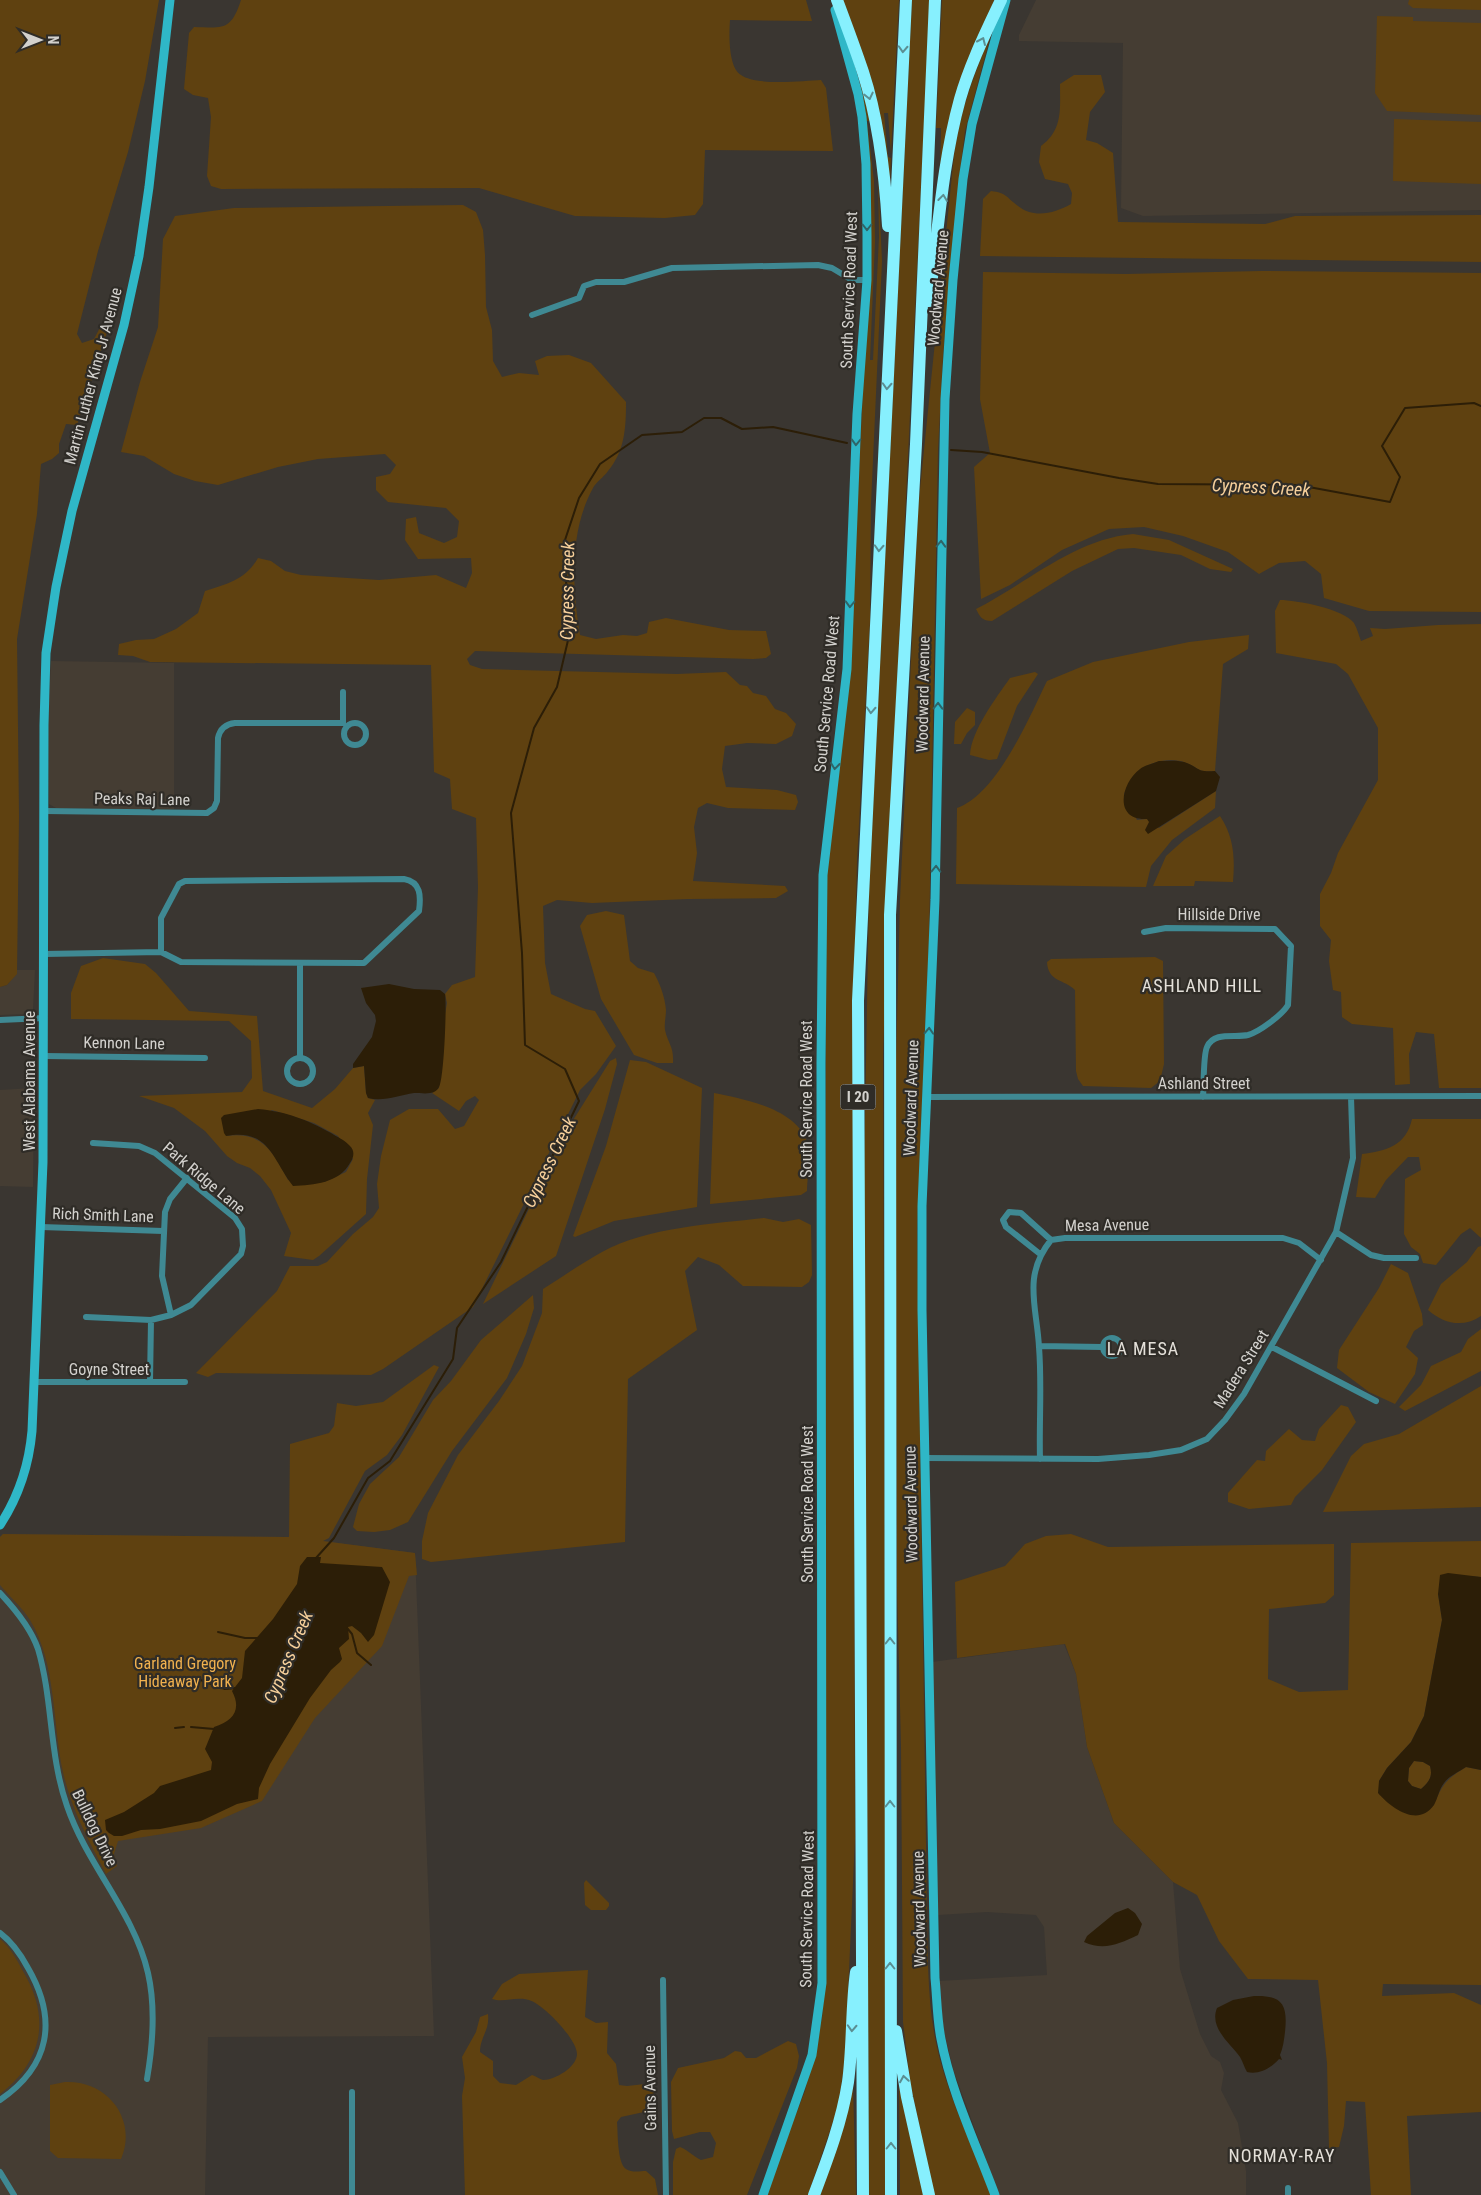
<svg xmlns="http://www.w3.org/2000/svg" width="1481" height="2195" viewBox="0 0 1481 2195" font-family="'Roboto Condensed',sans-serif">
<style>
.built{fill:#453d33}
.green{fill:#5f4110;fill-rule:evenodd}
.water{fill:#2c1e07;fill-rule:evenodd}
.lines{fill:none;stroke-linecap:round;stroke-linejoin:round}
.stream{stroke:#2c1e07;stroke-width:2}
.minor{stroke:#3f8993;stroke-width:6}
.secondary{stroke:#2fb7c7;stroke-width:9}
.motorway{stroke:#87f0fe;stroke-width:12}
.oneway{stroke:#5b8e92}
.oneway2{stroke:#2f6467}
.labels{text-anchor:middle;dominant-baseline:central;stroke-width:4.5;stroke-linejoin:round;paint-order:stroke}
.shield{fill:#2f2c27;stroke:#a2a09b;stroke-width:1}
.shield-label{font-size:15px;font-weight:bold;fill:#d3d1cd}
.street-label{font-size:16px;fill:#d3d1cd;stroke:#2f2c27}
.park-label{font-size:16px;fill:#f1b14e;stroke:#2f2c27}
.water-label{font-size:18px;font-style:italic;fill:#f7d09b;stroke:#2f2c27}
.neighbourhood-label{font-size:18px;letter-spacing:1px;fill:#e4e0d9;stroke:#2f2c27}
</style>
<rect width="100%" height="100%" fill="#3a3631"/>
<path class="built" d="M1036,0H1481V210L1143,216L1121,208L1123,43L1019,41V35Z
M51,661L174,663V809L171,810L56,808L49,804L48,724Z
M17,970H35L33,1009L27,1014L0,1015V987L7,985L16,974Z
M34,1088L33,1187L0,1186V1090Z
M3,1534L290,1537L415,1553L434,2036L208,2037L205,2195H0V1537Z
M1064,1644L1076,1674L1087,1747L1114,1823L1173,1882L1180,1969L1200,2034L1211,2056L1220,2062L1224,2073L1221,2090L1238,2123L1246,2171V2195H999L954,2072L943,2028L939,1981L1047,1975L1044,1927L1036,1915L987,1912L938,1915L932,1662Z"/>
<path class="green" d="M0,0H159L145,81L128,152L98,251L77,334L82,343L94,339L103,322L111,320L77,425L66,424L59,444V453L52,459L41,464L37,514L17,639L19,816L17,974L7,985L0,987Z
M241,0H806L812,21L730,20C729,34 728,67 741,75C756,86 803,81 821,80L826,88L833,151L705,150L703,204L695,215L665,218L575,216L479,188L221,189L211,186L207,176L211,117L208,98L193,95L184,89L189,33L194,27C223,28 231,31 241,0Z
M841,0H899L891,154L888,113H884L888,157L891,158L890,184Z
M912,0H930L893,767L883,1055L887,2195H869L864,1179L869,890Z
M942,0H994L940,176L941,128H936Z
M1409,0H1481V10L1413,8L1408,4Z
M1377,16L1413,17V21L1481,23V115L1387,111L1375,93Z
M991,34L965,131L959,180L943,356L938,450L929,940L917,1228L927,1911C928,1959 927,2009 939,2056C951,2104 974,2149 992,2195H934L910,2081L903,2022L901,1746L897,1587L895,1103L900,900L918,509L954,155C961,108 973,77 991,34Z
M1074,75H1101L1105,92L1090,112L1086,140L1097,143L1113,153L1118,222L1265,224L1295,216L1481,215V262L980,256L983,199L991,191C1007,193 1006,197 1018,206C1034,219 1055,213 1071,204L1072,193L1068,184L1045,179L1039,162L1041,146C1063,130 1060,109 1060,84Z
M862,84L870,121H867L874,181L875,242L870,360H873L879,237L878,173L882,261L871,504L870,621L857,861L853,1021L855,1838L845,2060L838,2107L808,2195H764L805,2091L822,2018L825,1983L826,885L857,514L871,220C871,174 867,130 859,85Z
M1394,119L1481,122V184L1393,181Z
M463,205L476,212L483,230L485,255L486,307L492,330L493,361L502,377L519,373L539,375L535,361L547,356L569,355L591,363L626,402C626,427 625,451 608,471C604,477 596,482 593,488C569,532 572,587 580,635L596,639L623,635L637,636L647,633L649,622L666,618L729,630L766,631L771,654L766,658L753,659L475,651L467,659L470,665L482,669L677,674L726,672L740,685L747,686L753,693L766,696L775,709L786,713L796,724L792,736L776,744L747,743L725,746L722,769L726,787L777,790L796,795L798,802L795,810L728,808L707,803L698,808L694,827L697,853L693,881L785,886L788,891L776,898L688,899L592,903L557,900L543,906L545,963L551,994L585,1009L595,1011L616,1046L596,1074L580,1090L473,1307L383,1369L371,1375L216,1373L208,1377L196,1373L277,1291L290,1266H318L327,1262L353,1234L373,1217L379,1208L377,1184L381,1156L390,1120L409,1109H438L455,1129L464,1126L479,1100L475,1096L466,1101L459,1111L432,1093L439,1088L445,1014L447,1003L445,994L452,985L475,977L478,887L476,818L452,809L450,779L434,772L431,665L150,662L133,656L118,655L119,644L136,640L154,639L176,629L198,613L205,591C228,584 246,579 258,558L271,561L285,571L301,575L379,580L436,575L466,588L472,573L471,558L418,559L405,540L406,519L416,517L419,533L444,543L457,537L459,521L446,508L388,502L376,490V477L390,474L396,465L385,454L318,459L278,467L218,485L195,481L174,474L144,456L121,452L140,382L158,327L163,239L175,216L234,208Z
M1261,271L1481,273V612L1369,611L1324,598L1321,574L1305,561L1279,563L1259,574L1228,552L1183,536L1144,527L1109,529L1062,550L1010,585L981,599L974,467L990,453L980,399L983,272L1126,274Z
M1133,534L1169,540L1233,569L1231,572L1210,569L1181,555L1134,548L1118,549L1072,571L992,621C982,621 980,617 976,609C1027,583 1075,539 1133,534Z
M1280,600C1296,600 1344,609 1354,623C1357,628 1359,636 1361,641L1373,636L1370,628L1385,629L1438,625L1481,624V1088H1439L1434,1034L1416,1032L1409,1054L1410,1084L1395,1085L1393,1028L1352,1024L1342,1017L1341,992L1333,990L1329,961L1331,940L1320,926V894L1331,873L1338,853L1378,780V728L1348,674L1336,664L1276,653L1275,611Z
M1249,635L1248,649L1223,664L1215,771C1197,773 1200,768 1186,763C1173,757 1153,761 1141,769C1133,774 1128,786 1124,794L1137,820L1147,819L1159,828L1216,791L1215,808L1172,840L1151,866L1146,887L956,884L957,808C997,794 1029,718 1047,681L1093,662L1189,642Z
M1035,672L1038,674L1017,706L997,759L989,760L970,755C971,731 996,698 1010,678Z
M967,708L975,712V725L967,733L961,744H954L955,722Z
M1220,816C1234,837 1235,857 1233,882L1195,881L1194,886H1153L1166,856L1185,839Z
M606,911L624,915L630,961L638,968L654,973C660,984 665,997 666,1010C666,1017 664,1023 665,1030C668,1044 674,1046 673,1063H657L634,1055L601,999L580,926L587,915Z
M1155,957L1163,961L1164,1064L1160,1081L1151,1088L1083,1086L1078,1079L1076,1071L1075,990C1064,979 1048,982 1047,962L1051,959Z
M103,958L145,964L156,973L189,1011L257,1016L263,1091L312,1108L335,1089L353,1068L364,1066L366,1093L368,1098L375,1100L368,1113L373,1125L367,1179L366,1214L319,1256L313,1260L284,1256L291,1233L271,1190L260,1176L250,1168L237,1163L227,1156L205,1131L174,1108L139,1096L242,1092L252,1078L251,1041L229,1021L71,1019V993L81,966ZM272,1110L314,1123L338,1136L353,1159L346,1172L324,1182L288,1180C273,1151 262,1131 226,1136Z
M616,1058L617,1064L605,1109L556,1256L483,1304L567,1130L610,1061Z
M630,1060L646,1062L702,1088L697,1207L614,1221L575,1237L573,1236L606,1146Z
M714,1093C744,1099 799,1109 808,1145C811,1156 807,1179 807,1191L801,1195L710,1204Z
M1412,1119H1481V1238L1470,1228L1461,1234L1436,1265L1423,1263L1420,1254L1411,1247L1404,1234L1405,1179L1421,1170L1419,1157H1408L1386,1180L1375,1198L1356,1197L1362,1154C1386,1151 1406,1146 1412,1119Z
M764,1218L783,1222L799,1219L811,1225L812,1275L809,1282L802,1287L743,1286L719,1265L698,1257L685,1271L697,1330L628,1379L625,1542L431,1562L422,1559V1541L428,1513L458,1455L499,1401L522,1366L542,1313L543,1289C562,1277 582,1263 602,1252C648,1227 712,1224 764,1218Z
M1481,1246V1316C1463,1328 1444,1324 1428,1310L1441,1284L1467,1262L1478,1247Z
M1391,1264L1408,1273L1422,1314L1423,1325L1414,1331L1406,1347L1418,1358L1415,1374L1395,1404L1369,1392L1337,1368L1339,1350L1379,1288Z
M533,1295L534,1308L526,1334L507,1378L452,1451L408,1522L390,1530L374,1532L357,1531L353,1527L359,1504L370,1484L399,1457L433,1400L451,1381L481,1340Z
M1481,1329V1371L1405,1411L1399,1407L1421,1385L1431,1366L1461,1352L1468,1339Z
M434,1365L439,1367L402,1435L387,1455L365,1471L329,1538L323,1541L415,1553L417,1575L409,1576L382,1646L315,1718L262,1801L201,1828L118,1841L114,1854L117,1866L106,1874C89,1841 71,1809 63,1772C52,1723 57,1665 30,1620C22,1607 10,1597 0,1585V1537L3,1534L289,1537L290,1444L329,1433L334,1426L337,1403L356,1406L383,1402Z
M1481,1386V1507L1323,1512L1351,1456L1364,1444L1399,1434Z
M1341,1405L1348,1407L1356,1422L1322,1470L1295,1497L1291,1505L1249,1509L1228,1502V1493L1257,1460L1265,1461L1266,1451L1289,1429L1302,1440L1315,1441L1319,1429Z
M1071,1534L1108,1547L1334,1544V1595L1325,1603L1269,1609L1268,1679L1299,1692L1348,1690L1351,1543L1481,1541V1577L1470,1576L1438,1594L1442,1620L1424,1716L1411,1742L1387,1768L1379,1781L1433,1806C1443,1784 1445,1780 1466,1767L1481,1770V1985L1383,1984L1382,1996L1454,1993L1481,2005V2112L1407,2116L1411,2195H1371L1365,2102L1346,2101L1344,2126L1339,2147L1329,2148L1327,2063L1318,1980L1248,1979L1219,1941L1197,1895L1173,1882L1114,1823L1087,1747L1076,1674L1065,1644L957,1658L955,1582L1005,1566L1025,1544L1046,1536Z
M1414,1761L1423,1762L1430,1766C1433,1777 1429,1782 1421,1789L1412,1786L1408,1781L1409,1768Z
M586,1880L609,1903V1906L606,1910H591L585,1905L584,1883Z
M0,1939C11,1948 17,1960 24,1973C51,2019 42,2062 0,2094Z
M588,1970L585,2017L596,2023L608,2022L607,2053L616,2064L619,2085L627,2086L654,2083L653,2110L621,2117L617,2122C618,2132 617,2163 626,2169C632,2173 640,2171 646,2171L655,2179L658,2195H465L462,2096L465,2078L462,2057L476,2032L480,2017L488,2014C490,2030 480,2037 480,2052L493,2061V2076L500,2083L516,2085L532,2075C535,2076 540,2079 543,2080C555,2080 577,2067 577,2054C577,2039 543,2004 529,2000C517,1996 504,2003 492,1999L502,1984L519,1974Z
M788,2041L796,2044L799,2056L797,2068L747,2195H673V2162L676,2149L680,2147C688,2150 693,2156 701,2160L713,2157L716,2143L710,2132H700L674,2139L672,2131L671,2082L678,2068L724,2058L735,2051L741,2052L746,2058H756Z
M899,2079L927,2195H900Z
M65,2082C107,2080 138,2119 121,2159L58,2158L50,2151V2085Z
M853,2085L856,2195H817Z"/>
<path class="water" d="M1159,761C1167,761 1176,760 1184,762C1198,766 1196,773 1215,771L1220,777L1216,791L1148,834L1145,830L1149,822L1147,819C1114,821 1120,784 1140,769C1145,765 1153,764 1159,761Z
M389,984L414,989L440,990L445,994C447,1003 444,1080 439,1087C438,1090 433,1093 430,1093C425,1094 420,1093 414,1093C399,1095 384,1102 368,1098L366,1093L364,1066L353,1068V1064L372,1037L376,1021L375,1015L366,1003L361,988Z
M258,1109C288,1112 305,1119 331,1133C337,1137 345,1140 350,1146C355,1151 354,1157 350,1163C339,1183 314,1185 293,1186C272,1159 269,1128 226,1136L224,1133L221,1118L224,1115Z
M307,1557H321L320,1563L382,1567L390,1582L374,1635L368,1642L361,1633L352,1626L348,1627L349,1639L339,1648L342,1659L340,1662L331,1670L310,1698L270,1764L259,1788L258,1799L237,1804L201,1821L160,1829L141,1830L122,1836H114L109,1833L106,1830L105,1820L124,1812L154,1793L160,1786L211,1770L212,1762L205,1749L214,1727C233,1721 242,1710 232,1691L242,1678L245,1651L273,1619L297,1584L300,1566Z
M1448,1573L1481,1577V1770L1466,1767C1459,1772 1449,1776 1444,1783C1439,1789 1438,1798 1434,1805C1418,1828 1391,1808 1378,1793L1379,1781L1387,1768L1411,1742L1424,1716L1442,1620L1438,1594L1440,1575ZM1414,1761L1423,1762L1430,1766C1433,1777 1429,1782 1421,1789L1412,1786L1408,1781L1409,1768Z
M1128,1908L1135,1913L1142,1924L1138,1935C1119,1944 1104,1951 1084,1942L1087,1936L1115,1913Z
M1254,1996C1282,1995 1288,2004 1285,2032C1284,2040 1283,2048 1280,2055L1282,2060L1279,2059C1271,2068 1259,2075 1247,2072C1244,2067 1243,2062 1240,2057C1230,2043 1209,2028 1217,2008L1233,2000Z"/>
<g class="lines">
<path class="stream" d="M951,450L982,452L1119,478L1158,484L1298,485L1390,502L1400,477L1382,446L1405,408L1474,403L1481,406
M316,1558L334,1538L368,1478L390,1461L453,1359L457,1328L501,1262L579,1101L565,1069L525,1045L522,953L511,813L534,728L557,687L569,636L564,543L579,498L600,464L642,435L682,432L704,418H721L742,429L773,427L847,443
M347,1628L352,1634L357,1653L371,1665
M218,1632L245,1638H257
M170,1679L195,1678L225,1689L236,1688
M191,1727L214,1729
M175,1728L184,1727"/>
<path class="minor" d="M532,315L579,298L584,286L596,282H624L672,268L818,265L832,268L852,280H867
M343,723V692
M344 734a11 11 0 1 1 22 0a11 11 0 1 1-22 0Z
M44,811L207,813L214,808L217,801L218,738C220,729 225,724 235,723H343
M1144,932L1166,928L1275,929L1291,946L1288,1005C1282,1015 1259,1032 1248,1035C1235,1038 1214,1031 1207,1047C1203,1055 1204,1087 1203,1097
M44,954L161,952L181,962L364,963L419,911C421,896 421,882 404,879L185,881L179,884L161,918V952
M0,1020L44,1018
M44,1056L205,1058
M287 1071a13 13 0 1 1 26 0a13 13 0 1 1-26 0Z
M300,1058V963
M926,1097L1481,1096
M41,1227L163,1231
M1336,1232L1371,1255L1384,1258H1416
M1040,1254L1006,1227L1003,1220L1009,1212L1021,1213L1051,1240
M171,1315L162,1276L165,1212L170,1199L187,1178
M86,1317L151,1320L171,1315L191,1305L241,1254L243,1246L242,1229L235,1218L155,1153L139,1146L93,1143
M1103 1347a9 9 0 1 1 18 0a9 9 0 1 1-18 0Z
M1039,1346L1102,1347
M1272,1347L1376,1401
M34,1382H185
M150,1382L151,1320
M924,1458L1098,1459L1149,1455L1181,1450L1207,1439L1225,1420L1244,1394L1336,1232L1353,1158L1351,1097
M1040,1459C1039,1422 1042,1384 1039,1347C1037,1307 1022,1276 1051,1240L1065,1238H1283L1299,1243L1321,1260
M0,1593C15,1609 31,1628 38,1649C53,1700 49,1755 67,1806C87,1865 134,1912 148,1973C156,2008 153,2044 147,2079
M0,1933C12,1942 21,1955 28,1968C58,2020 50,2066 0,2100
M663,1980L666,2195
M0,2172L14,2195
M352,2195V2092
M1288,2195V2188"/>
<path class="secondary" d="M0,1525C19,1496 29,1465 32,1431L43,1162L44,725L46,653L56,587L72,511L124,325L139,256L149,187L170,0
M763,2195L812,2055L822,1983L821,1063L823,875L847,669L857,414L867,280V236L866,164L862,117L858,94L835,10
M995,2195C976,2144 951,2092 941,2039C937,2019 937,1998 935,1978L922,1310V1206L935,900L945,399L953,280L963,179L972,124L1006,0"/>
<path class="motorway" d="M837,0C846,24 855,48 863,72C879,121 885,174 888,226
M929,301C938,234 942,164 960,99C970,64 986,32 1001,0
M896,2031L907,2097L929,2195
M814,2195C828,2158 842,2121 848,2082C853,2045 851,2008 856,1972
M863,2195L858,1001L906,0
M891,2195L890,915L916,444L935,0"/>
</g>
<defs><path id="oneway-chevron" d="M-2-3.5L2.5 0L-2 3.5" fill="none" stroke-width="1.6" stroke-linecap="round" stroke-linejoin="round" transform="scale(1.25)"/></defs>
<g class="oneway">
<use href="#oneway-chevron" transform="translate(982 41) rotate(-66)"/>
<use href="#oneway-chevron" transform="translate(903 49) rotate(93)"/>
<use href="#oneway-chevron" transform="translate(869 96) rotate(77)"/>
<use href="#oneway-chevron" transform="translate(943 198) rotate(-83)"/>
<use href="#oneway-chevron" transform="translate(887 386) rotate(93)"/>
<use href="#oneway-chevron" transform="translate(879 548) rotate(93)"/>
<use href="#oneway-chevron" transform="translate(871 710) rotate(93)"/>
<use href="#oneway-chevron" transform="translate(890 1641) rotate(-90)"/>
<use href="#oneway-chevron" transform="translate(890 1804) rotate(-90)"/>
<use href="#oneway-chevron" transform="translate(890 1966) rotate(-90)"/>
<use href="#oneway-chevron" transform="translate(852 2028) rotate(93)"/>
<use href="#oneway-chevron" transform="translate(904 2079) rotate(-99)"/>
<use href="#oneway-chevron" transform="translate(891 2146) rotate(-90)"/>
</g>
<g class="oneway2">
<use href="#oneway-chevron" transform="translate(867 227) rotate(90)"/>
<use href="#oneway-chevron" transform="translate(856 442) rotate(92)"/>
<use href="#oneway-chevron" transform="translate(941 544) rotate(-88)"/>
<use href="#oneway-chevron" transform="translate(850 604) rotate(92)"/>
<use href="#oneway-chevron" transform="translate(938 706) rotate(-89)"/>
<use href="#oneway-chevron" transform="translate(835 766) rotate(97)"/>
<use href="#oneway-chevron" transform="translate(936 869) rotate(-89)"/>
<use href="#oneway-chevron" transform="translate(929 1031) rotate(-87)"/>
</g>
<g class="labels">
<rect class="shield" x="840.5" y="1084.5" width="35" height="25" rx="4"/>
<g class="shield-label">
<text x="858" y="1097">I 20</text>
</g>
<g class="street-label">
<text transform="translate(938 288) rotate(-85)">Woodward Avenue</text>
<text transform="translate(849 290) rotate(-88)">South Service Road West</text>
<text transform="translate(93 376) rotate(-75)">Martin Luther King Jr Avenue</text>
<text transform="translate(827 694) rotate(-85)">South Service Road West</text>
<text transform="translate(923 694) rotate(-89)">Woodward Avenue</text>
<text transform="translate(142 799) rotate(1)">Peaks Raj Lane</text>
<text x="1219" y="914">Hillside Drive</text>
<text transform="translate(124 1043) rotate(1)">Kennon Lane</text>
<text transform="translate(29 1081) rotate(-90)">West Alabama Avenue</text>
<text x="1204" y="1083">Ashland Street</text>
<text transform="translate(911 1098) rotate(-88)">Woodward Avenue</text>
<text transform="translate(806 1099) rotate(-90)">South Service Road West</text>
<text transform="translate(204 1178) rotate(40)">Park Ridge Lane</text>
<text transform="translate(103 1215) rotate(2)">Rich Smith Lane</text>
<text transform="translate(1107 1225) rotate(-1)">Mesa Avenue</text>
<text x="109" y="1369">Goyne Street</text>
<text transform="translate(1241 1369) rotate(-58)">Madera Street</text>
<text transform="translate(807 1504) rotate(-90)">South Service Road West</text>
<text transform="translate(911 1504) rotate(-91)">Woodward Avenue</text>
<text transform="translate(95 1828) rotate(64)">Bulldog Drive</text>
<text transform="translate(807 1909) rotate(-89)">South Service Road West</text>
<text transform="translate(919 1909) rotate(-91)">Woodward Avenue</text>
<text transform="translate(650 2088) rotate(-91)">Gains Avenue</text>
</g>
<g class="park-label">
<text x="185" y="1663">Garland Gregory<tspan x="185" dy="18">Hideaway Park</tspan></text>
</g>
<g class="water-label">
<text transform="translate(1261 487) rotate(3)">Cypress Creek</text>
<text transform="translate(567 591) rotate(-89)">Cypress Creek</text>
<text transform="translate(549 1162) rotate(-64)">Cypress Creek</text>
<text transform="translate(288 1657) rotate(-67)">Cypress Creek</text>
</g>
<g class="neighbourhood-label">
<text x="1202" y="985">ASHLAND HILL</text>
<text x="1143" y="1348">LA MESA</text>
<text x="1282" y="2155">NORMAY-RAY</text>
</g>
</g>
<g transform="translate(40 40) rotate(90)" stroke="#2f2c27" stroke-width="4" paint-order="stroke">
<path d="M0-4L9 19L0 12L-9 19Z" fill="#d3d1cd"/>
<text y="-8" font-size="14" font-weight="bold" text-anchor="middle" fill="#d3d1cd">N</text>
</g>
</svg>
